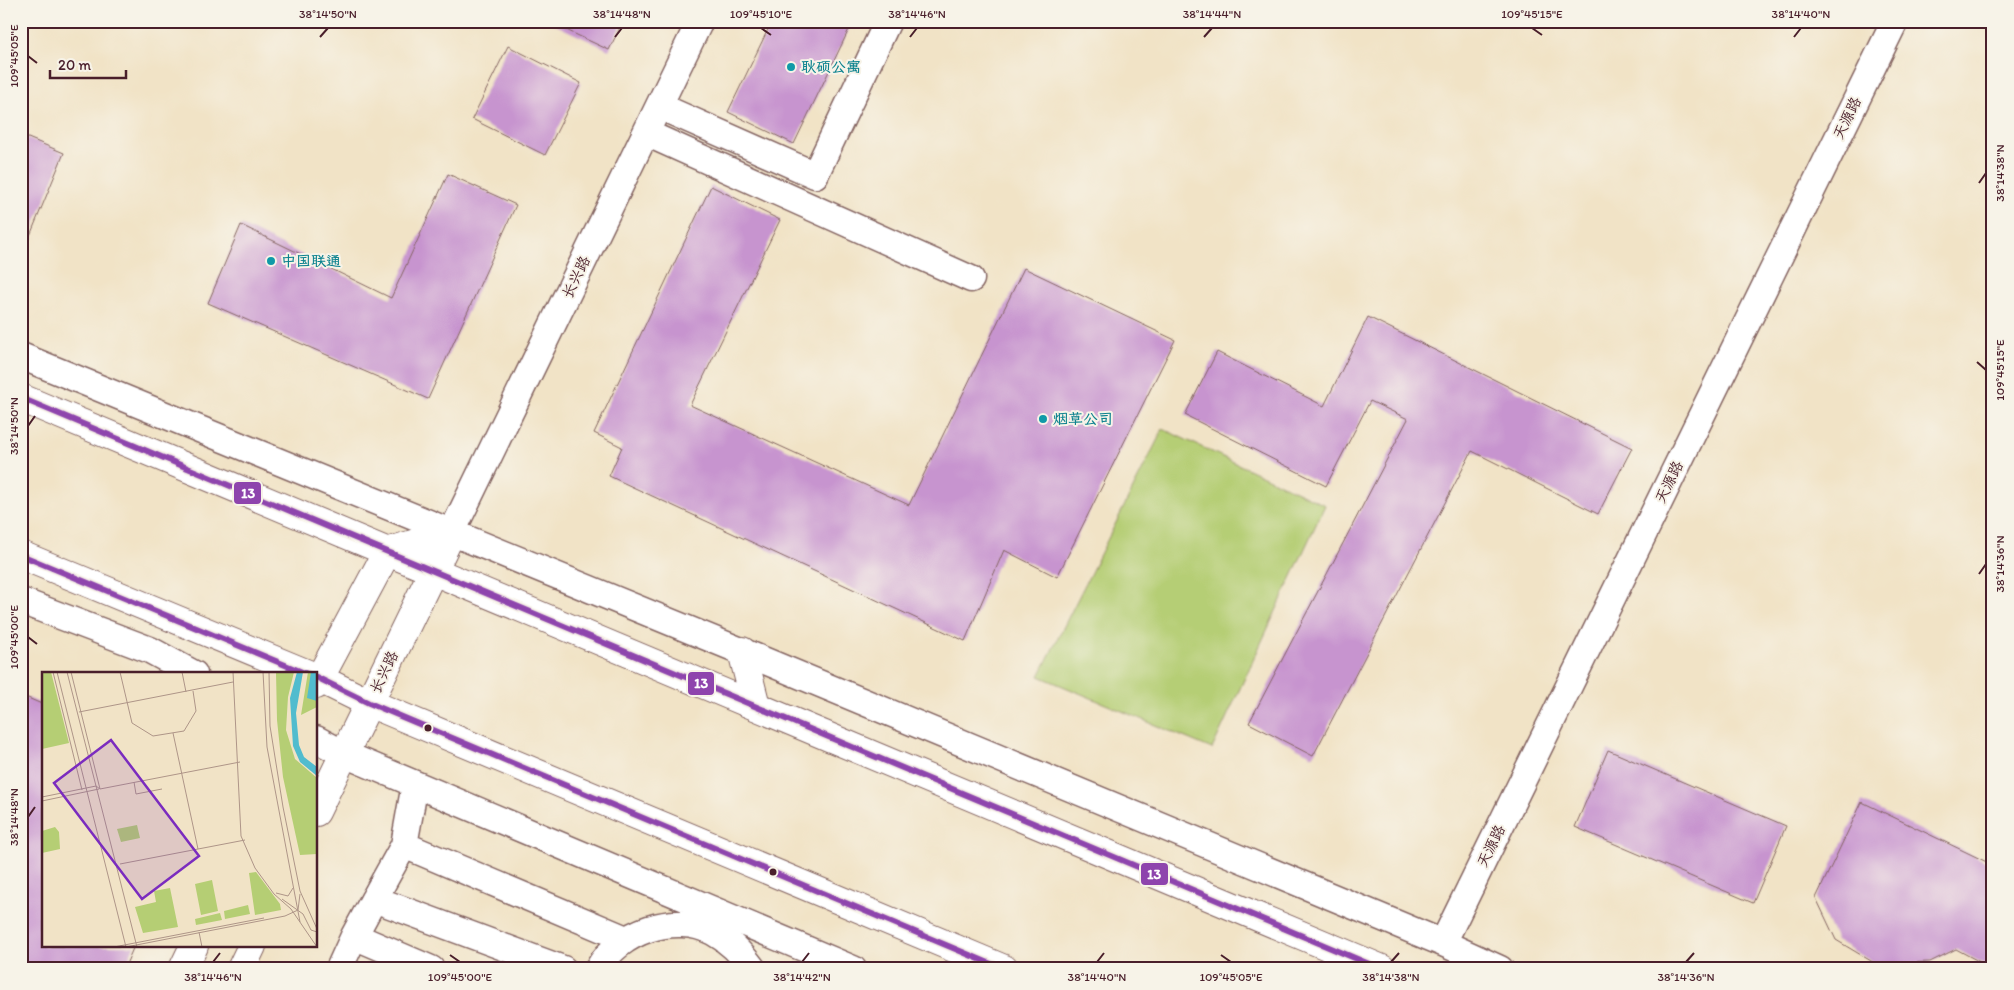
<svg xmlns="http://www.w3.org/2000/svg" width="2014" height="990" viewBox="0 0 2014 990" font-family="Itim,'LXGW WenKai TC',sans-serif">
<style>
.green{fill:#b5ce74;stroke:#807650}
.building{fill:#c794cf}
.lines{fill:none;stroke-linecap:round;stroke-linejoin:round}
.minor-casing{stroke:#846461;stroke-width:29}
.major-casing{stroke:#846461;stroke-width:30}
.minor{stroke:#fff;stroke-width:26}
.major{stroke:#fff;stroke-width:28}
.bus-1-casing{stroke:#f7f3e8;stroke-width:10}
.bus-1{stroke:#8e44ad;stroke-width:6}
.ticks{fill:none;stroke:#4a1f2b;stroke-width:2}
.culture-dot{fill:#0f9aa8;stroke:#f7f3e8;stroke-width:2}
.bus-dot{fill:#4a1f2b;stroke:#f7f3e8;stroke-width:2}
.labels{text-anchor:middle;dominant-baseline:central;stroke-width:4;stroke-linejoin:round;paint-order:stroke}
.culture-label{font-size:15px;font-weight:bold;fill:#0d838f;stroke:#f7f3e8;text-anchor:start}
.street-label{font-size:15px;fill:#4a1f2b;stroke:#f7f3e8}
.inset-road{fill:none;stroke:#ae9588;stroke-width:1}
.view{fill:#7b2cbf;fill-opacity:0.15;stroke:#7b2cbf;stroke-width:2.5}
.inset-edge{fill:none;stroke:#4a1f2b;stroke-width:2.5}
.line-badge{stroke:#f7f3e8;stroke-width:2}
.badge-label{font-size:14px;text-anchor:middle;font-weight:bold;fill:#fff}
.neatline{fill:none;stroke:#4a1f2b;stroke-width:2}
.ticks-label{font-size:12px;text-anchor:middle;fill:#4a1f2b}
</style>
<rect width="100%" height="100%" fill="#f7f3e8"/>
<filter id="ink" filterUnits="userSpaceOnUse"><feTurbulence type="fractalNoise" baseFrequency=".02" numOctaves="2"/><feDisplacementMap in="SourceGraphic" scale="10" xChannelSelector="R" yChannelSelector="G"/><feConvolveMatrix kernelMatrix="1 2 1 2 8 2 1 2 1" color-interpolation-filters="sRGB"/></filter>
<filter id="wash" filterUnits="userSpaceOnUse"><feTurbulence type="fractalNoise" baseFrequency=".0096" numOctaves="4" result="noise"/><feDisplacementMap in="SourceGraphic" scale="20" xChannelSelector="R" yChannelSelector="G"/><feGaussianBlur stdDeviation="1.12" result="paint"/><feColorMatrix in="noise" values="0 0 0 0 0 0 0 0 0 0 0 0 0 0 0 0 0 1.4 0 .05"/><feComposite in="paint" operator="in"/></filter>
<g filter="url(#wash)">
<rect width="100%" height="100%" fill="#f1e3c6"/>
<path class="green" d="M1163,429L1325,505L1212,749L1039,676Z"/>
<g id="blocks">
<path class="building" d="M547,21H623L609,50Z
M772,21H853L794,144L728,112Z
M508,46L581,83L545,155L472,119Z
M21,135L64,153L22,255H21Z
M448,174L516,205L428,399L208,303L241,225L391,298Z
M711,186L780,220L690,405L909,505L1024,268L1175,340L1057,577L1004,550L965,641L609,476L622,447L594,433Z
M1368,317L1632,448L1598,514L1472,451L1313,756L1249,723L1408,419L1370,401L1326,486L1185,415L1217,352L1324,406Z
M21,695L44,705V946H134L124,969H21Z
M1608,750L1786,826L1753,903L1575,827Z
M1862,802L1993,865V969L1956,949L1930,962L1876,964L1836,940L1816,898Z"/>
</g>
</g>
<g filter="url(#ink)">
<use href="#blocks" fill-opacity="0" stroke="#846461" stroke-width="1"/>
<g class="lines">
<defs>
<path id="minor" d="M659,106L815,175L888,21
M646,133L971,279
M21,356L763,660L1443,943L1500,969
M452,532L700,21
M21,601L150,650L194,674
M316,739L344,754L853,969
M415,784L404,845L374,899L563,969
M404,845L626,939
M374,899L354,936L431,969
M1443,943L1895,21
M339,969L354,936
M598,969C619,931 675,912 713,932C730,941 742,954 753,969"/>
<path id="major" d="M21,398L1382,969
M21,555L308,674
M742,651L756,706
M316,677L369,703L1004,969
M316,685L387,552L452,532
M316,812L452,532
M183,969L194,946
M241,969L252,946"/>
</defs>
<use href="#minor" class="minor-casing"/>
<use href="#major" class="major-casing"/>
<use href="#minor" class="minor"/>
<use href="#major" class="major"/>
<defs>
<path id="bus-1" d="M21,398L1381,969
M21,555L307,674
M316,677L369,703L1003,969"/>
</defs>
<use href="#bus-1" class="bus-1-casing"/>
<use href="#bus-1" class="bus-1"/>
</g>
</g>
<path class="ticks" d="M761,28L771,35M1532,28L1542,35M320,37L328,28M615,37L622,28M910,37L917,28M1204,37L1212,28M1794,37L1801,28M28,56L37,63M1979,183L1986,173M1977,362L1986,370M28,426L35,416M1979,574L1986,564M28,637L37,644M28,817L35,807M450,955L460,962M1221,955L1231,962M213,962L220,953M802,962L809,953M1097,962L1104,953M1391,962L1399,953M1686,962L1694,953"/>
<g class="culture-dot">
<circle cx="791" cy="67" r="5"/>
<circle cx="271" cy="261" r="5"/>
<circle cx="1043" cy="419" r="5"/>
</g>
<g class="bus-dot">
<circle cx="428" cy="728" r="4.5"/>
<circle cx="773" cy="872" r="4.5"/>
</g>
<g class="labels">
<g class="culture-label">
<text x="801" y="67">耿硕公寓</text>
<text x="281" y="261">中国联通</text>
<text x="1053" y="419">烟草公司</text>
</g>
<g class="street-label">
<text transform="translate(1847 118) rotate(-64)">天源路</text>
<text transform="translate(576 277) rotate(-64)">长兴路</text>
<text transform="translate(1669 482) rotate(-64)">天源路</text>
<text transform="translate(384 672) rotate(-64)">长兴路</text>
<text transform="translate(1491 846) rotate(-64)">天源路</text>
</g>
</g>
<g transform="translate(42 672)">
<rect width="275" height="275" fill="#f1e3c6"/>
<path d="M0,0H9L27,71L0,77ZM234,0H252L246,25L244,58L253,87L275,106V182L258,183L241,105L235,48ZM266,0H275V35L259,43ZM95,153L98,166L79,170L75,157ZM13,155L17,160L18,177L0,181V159ZM214,200L238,232L239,238L213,243L207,201ZM170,208L176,239L159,243L153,212ZM128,216L136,255L101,261L93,235L114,230L112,219ZM206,233L208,242L183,247L182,239ZM178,241L180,248L154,253L153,247Z" fill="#b5ce74"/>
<path d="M255,0H261L254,41L257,73L262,85L275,95V104L258,90L251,74L248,26ZM269,0H275V29L265,26Z" fill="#51bcce"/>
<path class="inset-road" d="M11,0L40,118M15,0L84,275M25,0L95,275M29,0L58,117L198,90M78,0L90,51L111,64L142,59L154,39L151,19M140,0L144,20M191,0L199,164L213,196L232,222L249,237L275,275M221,0L225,75L258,250M227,0L228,54L241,135L258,219L275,257M37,40L191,10M131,61L156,177M92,110L94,122L120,117M0,125L54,114L58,117M0,129L57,117M78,192L203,168M234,221L246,224L251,216M240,227L261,242L269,258L275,260M157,260L160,275M72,275L222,246M84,275L243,244L256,238L258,222"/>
<path class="view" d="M69,68L157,184L100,227L12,111Z"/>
<rect width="275" height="275" class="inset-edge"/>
</g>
<g class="line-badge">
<rect x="233" y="481" width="29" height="24" rx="5" fill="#8e44ad"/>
<rect x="687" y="671" width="28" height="25" rx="5" fill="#8e44ad"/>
<rect x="1140" y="862" width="29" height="24" rx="5" fill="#8e44ad"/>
</g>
<g class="badge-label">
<text x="248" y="498">13</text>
<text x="701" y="688">13</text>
<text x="1154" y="879">13</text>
</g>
<rect width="2014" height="990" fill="none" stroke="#f7f3e8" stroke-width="55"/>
<path d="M50 70v8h76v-8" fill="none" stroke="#4a1f2b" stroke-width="2.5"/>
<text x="58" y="70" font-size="15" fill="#4a1f2b" stroke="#f7f3e8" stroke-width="4" paint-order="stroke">20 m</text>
<rect x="28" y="28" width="1958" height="934" class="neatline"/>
<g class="ticks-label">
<text x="328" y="18">38°14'50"N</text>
<text x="622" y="18">38°14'48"N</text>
<text x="761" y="18">109°45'10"E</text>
<text x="917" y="18">38°14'46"N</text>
<text x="1212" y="18">38°14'44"N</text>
<text x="1532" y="18">109°45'15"E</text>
<text x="1801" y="18">38°14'40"N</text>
<text transform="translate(14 56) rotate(-90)" y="4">109°45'05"E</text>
<text transform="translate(2000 173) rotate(-90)" y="4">38°14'38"N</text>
<text transform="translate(2000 370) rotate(-90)" y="4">109°45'15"E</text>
<text transform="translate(14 426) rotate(-90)" y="4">38°14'50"N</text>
<text transform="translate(2000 564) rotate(-90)" y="4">38°14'36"N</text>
<text transform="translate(14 637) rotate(-90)" y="4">109°45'00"E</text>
<text transform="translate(14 817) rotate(-90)" y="4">38°14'48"N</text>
<text x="213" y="981">38°14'46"N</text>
<text x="460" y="981">109°45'00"E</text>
<text x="802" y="981">38°14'42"N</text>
<text x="1097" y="981">38°14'40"N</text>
<text x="1231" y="981">109°45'05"E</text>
<text x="1391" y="981">38°14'38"N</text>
<text x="1686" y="981">38°14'36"N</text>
</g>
</svg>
